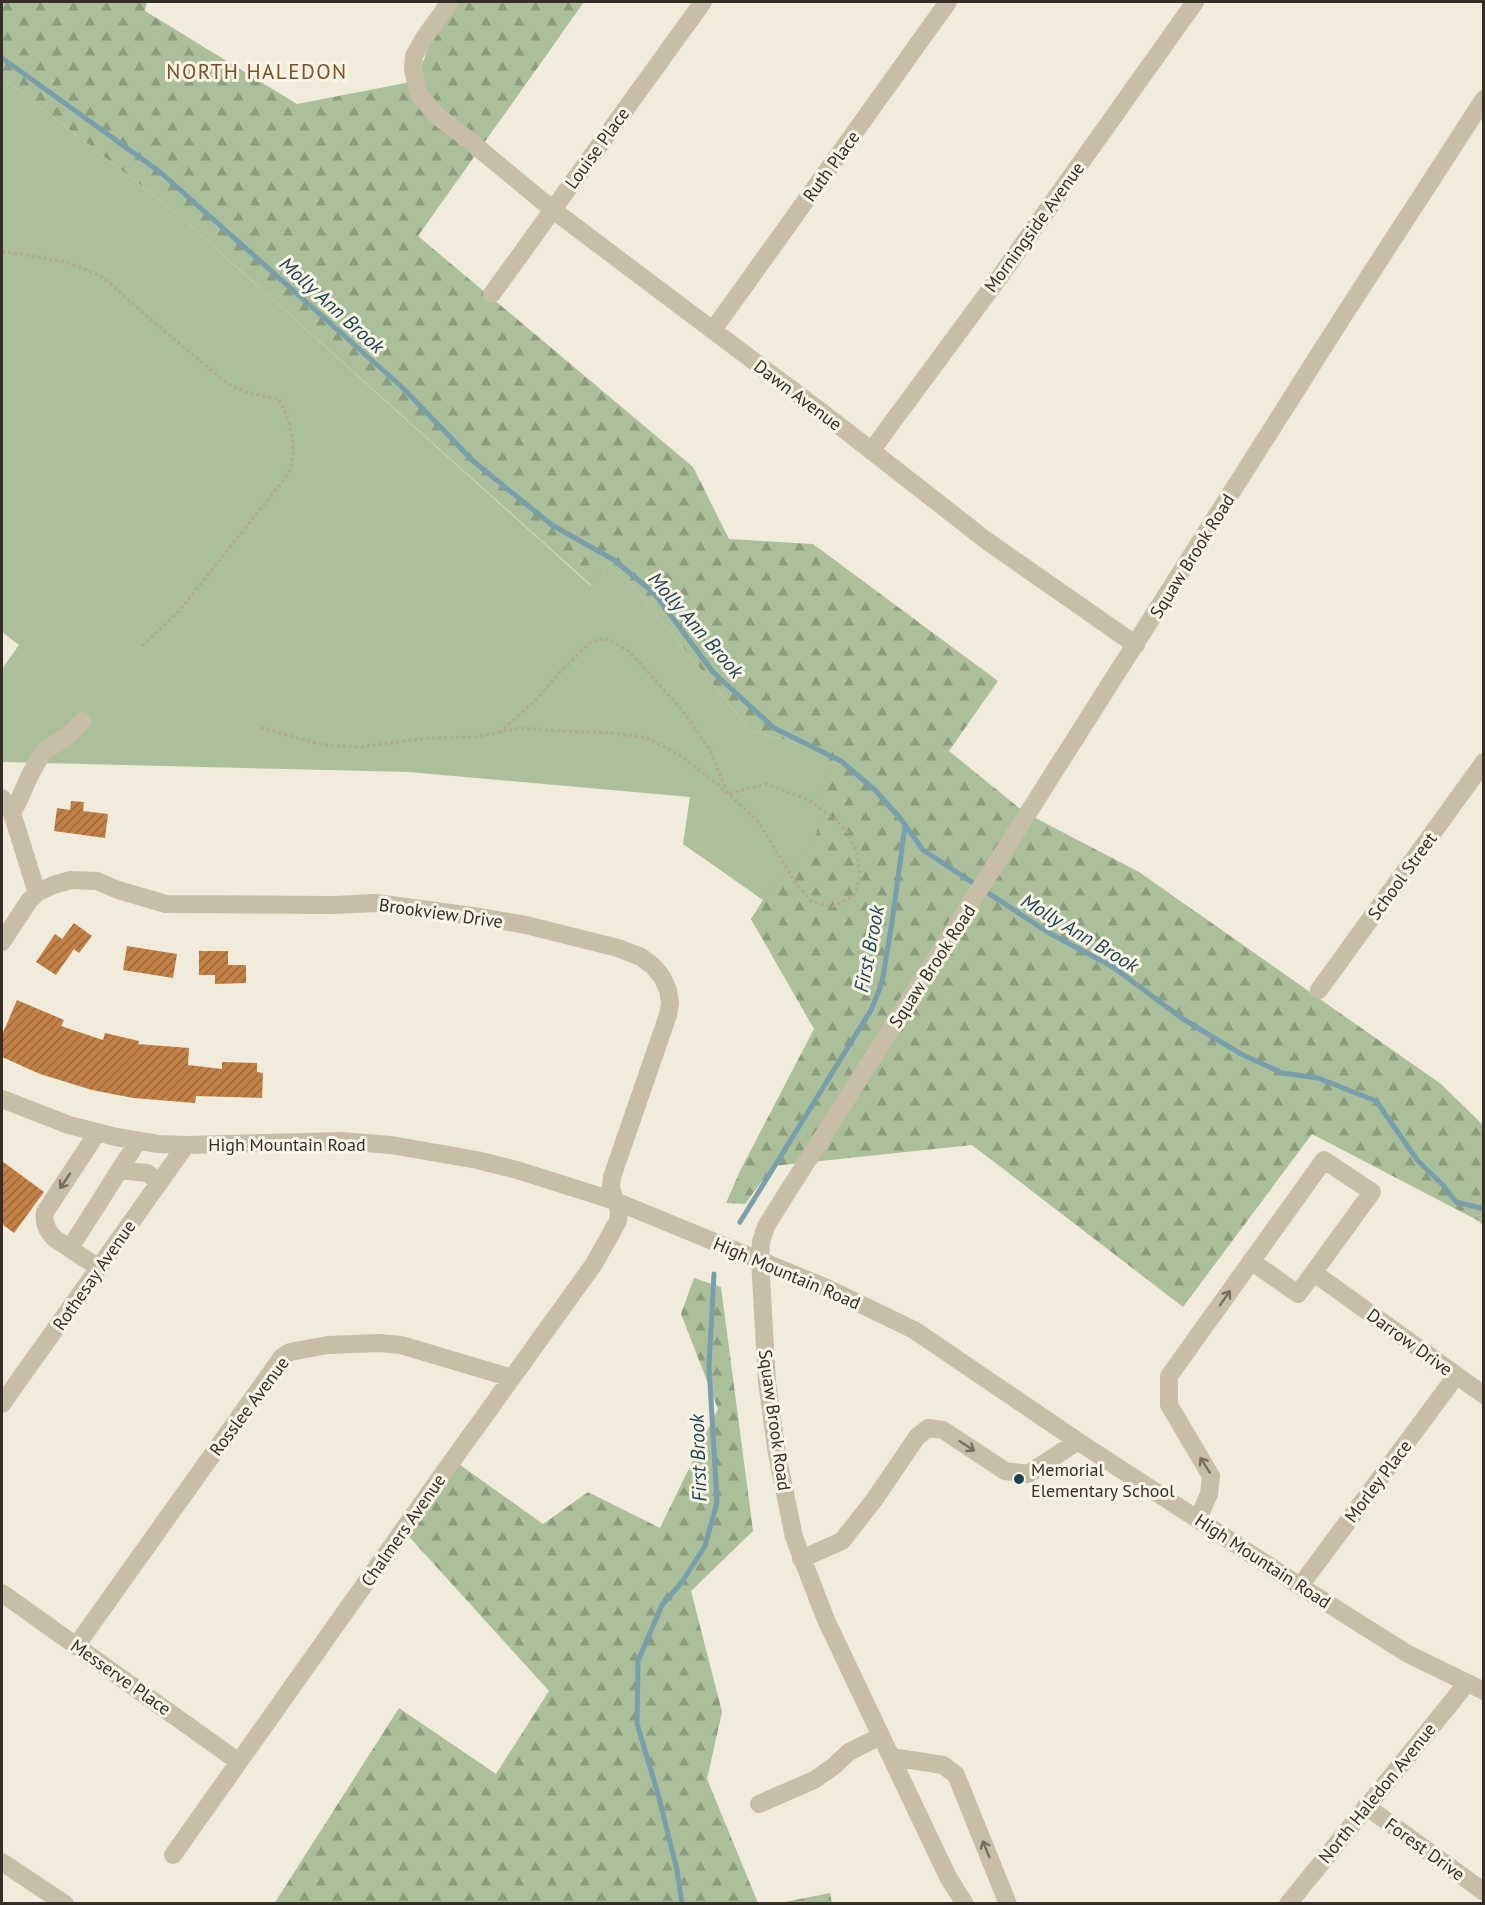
<svg xmlns="http://www.w3.org/2000/svg" width="1485" height="1905" viewBox="0 0 1485 1905" font-family="'PT Sans',sans-serif">
<style>
.forest{fill:url(#forest-firs)}
.park{fill:#abbf9b}
.lines{fill:none;stroke-linecap:round;stroke-linejoin:round}
.stream{stroke:#7a9fac;stroke-width:5}
.building{fill:url(#building-hatch)}
.path{stroke:#b4a891;stroke-width:3;stroke-dasharray:3 3;stroke-linecap:butt}
.minor{stroke:#c8bda7;stroke-width:18}
.oneway{stroke:#776e61}
.poi-dot{fill:#1e4454;stroke:#f8f4e6;stroke-width:2}
.labels{text-anchor:middle;dominant-baseline:central;stroke-width:6;stroke-linejoin:round;paint-order:stroke}
.street-label{font-size:18px;fill:#352e27;stroke:#f8f4e6}
.poi-label{font-size:18px;fill:#352e27;stroke:#f8f4e6;text-anchor:start}
.water-label{font-size:20px;font-style:italic;fill:#1e4454;stroke:#f8f4e6}
.quarter-label{font-size:21px;letter-spacing:1.5px;fill:#814f23;stroke:#f8f4e6}
</style>
<defs>
<pattern id="forest-firs" width="22" height="20" patternUnits="userSpaceOnUse" patternTransform="scale(1.5)"><rect width="22" height="20" fill="#abbf9b"/><path d="M5 1l3.5 6h-7zM16 11l3.5 6h-7z" fill="#8c9c7e"/></pattern>
<pattern id="building-hatch" width="6" height="6" patternUnits="userSpaceOnUse" patternTransform="scale(1.5)"><rect width="6" height="6" fill="#c18147"/><path d="M-1 1l2-2M0 6l6-6M5 7l2-2" fill="none" stroke="#9e6a3b"/></pattern>
</defs>
<rect width="100%" height="100%" fill="#f0ebda"/>
<path class="forest" d="M2,2H147L145,11L297,104L416,81L445,2H584L418,236L693,467L729,539L813,544L998,681L949,751L1024,812L1139,872L1441,1084L1483,1125V1225L1477,1220L1312,1134L1183,1307L972,1145L773,1166L745,1204L726,1203L740,1171L814,1029L751,919L763,900L830,753L750,730L632,585L608,564L592,586L180,216L2,77Z
M694,1278L721,1287L753,1531L691,1591L722,1712L707,1779L758,1903L274,1904L399,1708L496,1774L549,1691L403,1530L456,1462L543,1524L588,1492L660,1528L718,1409L681,1314Z
M830,1893L832,1903H780Z"/>
<path class="park" d="M2,77L180,216L591,586L608,564L632,585L750,730L830,753L816,837L763,900L683,844L690,797L409,772L2,762V669L19,645L2,632Z"/>
<g class="lines">
<path class="stream" d="M2,58L160,172L403,388L473,461L552,525L614,560L654,593L713,672L774,728L841,761L875,790L900,818L923,850L1049,933L1113,967L1183,1019L1241,1054L1282,1073L1318,1078L1376,1101L1418,1161L1443,1185L1456,1202L1484,1209
M740,1222L871,1010L882,983L892,922L905,826
M682,1904L677,1870L658,1794L637,1724L638,1661L662,1605L682,1582L705,1546L717,1502L709,1366L714,1274"/>
</g>
<path class="building" d="M71,801L84,802L83,811L108,814L105,838L54,831L57,808L70,810Z
M74,923L92,936L79,953L74,949L56,975L36,962L55,934L62,939Z
M127,946L177,954L173,978L123,970Z
M199,951H228V965H246V983L215,984V975H199Z
M17,1000L64,1020L61,1026L103,1040L105,1033L139,1041L138,1044L189,1048L188,1065L222,1069V1062L257,1063V1072L263,1073L262,1098L196,1096L195,1103L133,1098L92,1090L40,1074L2,1057V1035Z
M2,1161L44,1192L14,1233L2,1224Z"/>
<g class="lines">
<path class="path" d="M2,251L67,262L103,277L143,313L228,384L248,393L279,399C289,416 298,450 290,469C288,474 285,478 282,482L179,611L140,648
M261,728L324,745L360,747L429,738L476,737L520,728L562,731L613,733L647,738L678,754L715,782L757,820L797,885L811,901L832,907L854,896L860,877L857,853L847,832L834,818L807,799L766,784L728,794L710,750L683,711L629,651L607,639L592,641L560,672L536,700L500,732"/>
<path class="minor" d="M450,2L424,38L414,56L413,70L419,94L436,115L465,137L553,210L832,420L987,541L1136,645
M492,294L703,2
M713,330L948,2
M871,451L1001,275L1195,2
M2,798L12,813L37,893
M12,813L19,800L30,775L43,752L69,735L82,721
M2,942L29,901L37,893L53,885L71,880L97,881L118,890L166,904L334,905L376,903L480,917L526,925L618,948L641,957L653,966L662,977L668,990L670,1003L668,1015L612,1177L611,1188L619,1211L618,1221L594,1264L447,1468L173,1855
M1319,990L1484,762
M2,1099L69,1125L116,1137L158,1144L186,1145L341,1141L391,1145L477,1160L517,1170L615,1201L827,1288L914,1330L1082,1444L1300,1586L1408,1654L1484,1691
M97,1133L45,1212C43,1223 47,1230 54,1238L99,1268
M120,1170L147,1173L160,1182
M70,1248L138,1141
M1314,1273L1484,1395
M2,1404L186,1145
M1198,1519L1209,1494L1211,1476L1169,1405V1376L1324,1160L1372,1192L1298,1294L1251,1261
M801,1559L842,1541L874,1500L917,1437L928,1428L943,1430L1005,1471L1028,1474L1078,1441
M1300,1586L1456,1376
M2,1593L239,1762
M76,1646L282,1357L290,1352L328,1345L379,1343L401,1345L512,1378
M891,1757L943,1765L956,1775L1008,1904
M759,1804L814,1780L834,1766L849,1752L881,1736
M1366,1806L1484,1892
M2,1862L65,1904
M965,1904L948,1877L826,1620L794,1537L777,1454L767,1382L760,1260L761,1242L766,1226L1344,315L1484,99
M1288,1904L1467,1683"/>
</g>
<defs><path id="oneway-shaft" d="M-6 0H5M1.5-3L5.5 0L1.5 3" fill="none" stroke-width="1.6" stroke-linecap="round" stroke-linejoin="round" transform="scale(1.5)"/></defs>
<g class="oneway">
<use href="#oneway-shaft" transform="translate(65 1181) rotate(124)"/>
<use href="#oneway-shaft" transform="translate(1225 1298) rotate(-55)"/>
<use href="#oneway-shaft" transform="translate(967 1446) rotate(33)"/>
<use href="#oneway-shaft" transform="translate(1205 1465) rotate(-122)"/>
<use href="#oneway-shaft" transform="translate(986 1849) rotate(-112)"/>
</g>
<circle class="poi-dot" cx="1019" cy="1479" r="6"/>
<g class="labels">
<g class="street-label">
<text transform="translate(597 148) rotate(-54)">Louise Place</text>
<text transform="translate(831 166) rotate(-54)">Ruth Place</text>
<text transform="translate(1034 227) rotate(-54)">Morningside Avenue</text>
<text transform="translate(798 395) rotate(37)">Dawn Avenue</text>
<text transform="translate(1192 556) rotate(-58)">Squaw Brook Road</text>
<text transform="translate(1402 876) rotate(-54)">School Street</text>
<text transform="translate(441 913) rotate(8)">Brookview Drive</text>
<text transform="translate(932 966) rotate(-57)">Squaw Brook Road</text>
<text x="287" y="1144">High Mountain Road</text>
<text transform="translate(787 1273) rotate(23)">High Mountain Road</text>
<text transform="translate(94 1275) rotate(-55)">Rothesay Avenue</text>
<text transform="translate(1410 1342) rotate(36)">Darrow Drive</text>
<text transform="translate(249 1406) rotate(-53)">Rosslee Avenue</text>
<text transform="translate(775 1420) rotate(82)">Squaw Brook Road</text>
<text transform="translate(1378 1481) rotate(-53)">Morley Place</text>
<text transform="translate(403 1530) rotate(-55)">Chalmers Avenue</text>
<text transform="translate(1263 1561) rotate(33)">High Mountain Road</text>
<text transform="translate(121 1677) rotate(35)">Messerve Place</text>
<text transform="translate(1377 1793) rotate(-51)">North Haledon Avenue</text>
<text transform="translate(1425 1849) rotate(36)">Forest Drive</text>
</g>
<g class="poi-label">
<text x="1031" y="1469">Memorial<tspan x="1031" dy="21">Elementary School</tspan></text>
</g>
<g class="water-label">
<text transform="translate(332 305) rotate(42)">Molly Ann Brook</text>
<text transform="translate(696 625) rotate(49)">Molly Ann Brook</text>
<text transform="translate(1080 933) rotate(31)">Molly Ann Brook</text>
<text transform="translate(869 949) rotate(-79)">First Brook</text>
<text transform="translate(698 1458) rotate(-92)">First Brook</text>
</g>
<g class="quarter-label">
<text x="257" y="71">NORTH HALEDON</text>
</g>
</g>
<rect width="1485" height="1905" fill="none" stroke="#352e27" stroke-width="6"/>
</svg>
